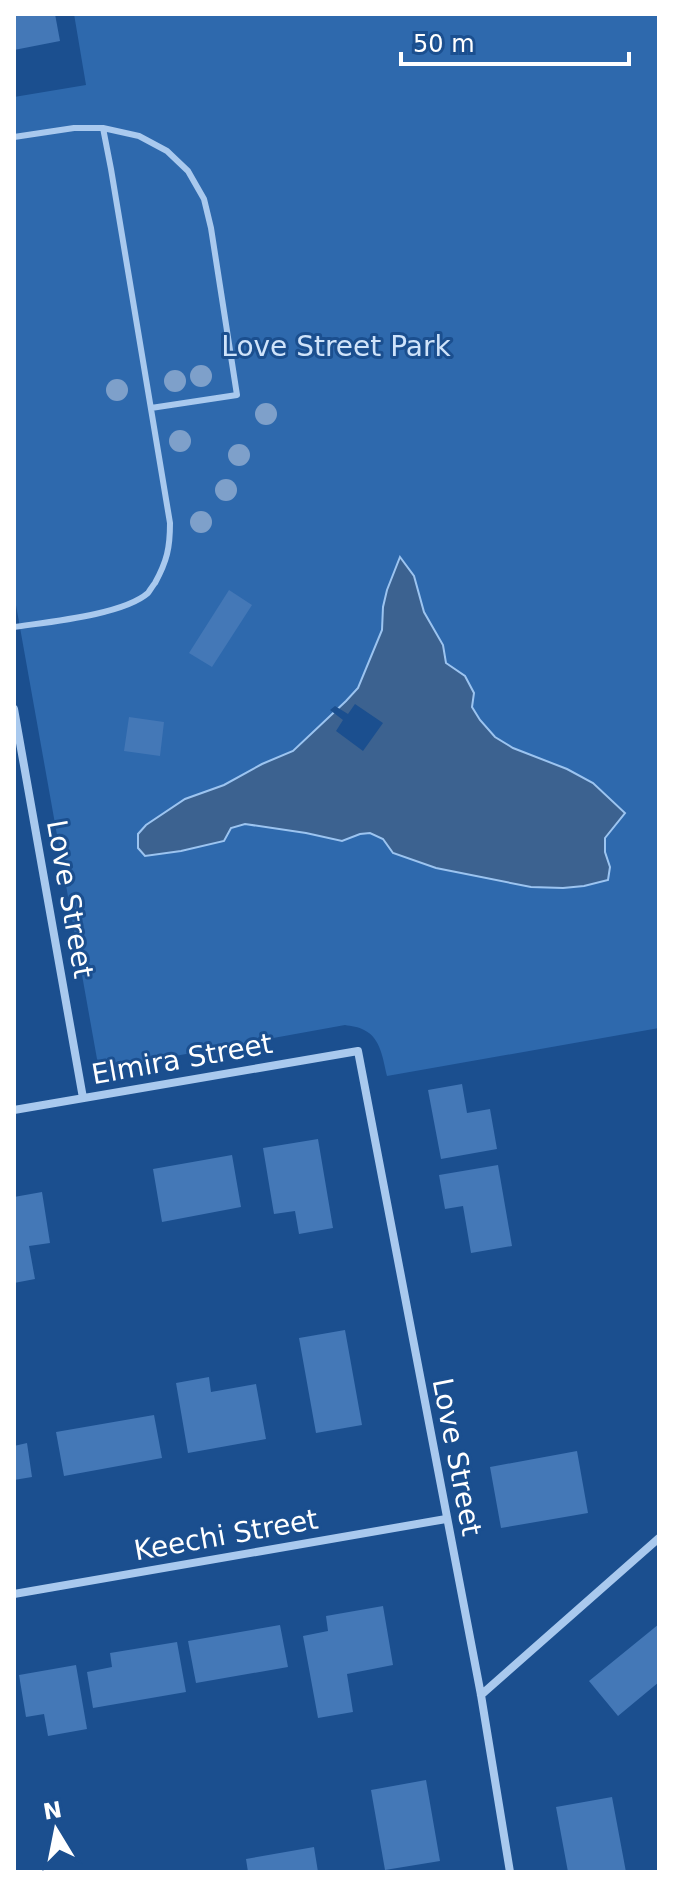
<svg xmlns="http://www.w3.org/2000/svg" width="673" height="1886" viewBox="0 0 673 1886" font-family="'DejaVu Sans',sans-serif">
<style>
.green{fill:#2e69ad}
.water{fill:#3c6290;stroke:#9cc4f0;stroke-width:2}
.pier{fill:#1b4f8f}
.building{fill:#4478b7}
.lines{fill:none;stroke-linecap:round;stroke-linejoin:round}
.lane{stroke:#a9c9ee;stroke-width:6}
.street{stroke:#a9c9ee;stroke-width:8}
.tree{fill:#7ea0ca}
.labels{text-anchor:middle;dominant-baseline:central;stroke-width:6;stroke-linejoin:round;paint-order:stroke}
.park-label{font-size:28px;fill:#cfe3fa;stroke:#1b4f8f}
.street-label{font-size:28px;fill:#fff;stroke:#1b4f8f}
</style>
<rect width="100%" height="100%" fill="#1b4f8f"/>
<path class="green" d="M74,14H659V1028L387,1076C383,1060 381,1038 364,1030C359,1027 351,1026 345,1025L109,1068L102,1066L97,1059L14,594V97L86,85Z"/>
<path class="water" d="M400,557L414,576L424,612L443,645L446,663L465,676L474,693L472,707L480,720L495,737L513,748L567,769L593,783L625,813L605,838V852L610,867L608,880L584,886L563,888L531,887L436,868L393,853L383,839L370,833L360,834L342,841L306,833L245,824L231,828L224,841L181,851L145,856L138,848V834L146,825L185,799L224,785L262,764L293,751L346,701L358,688L382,630L383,607L387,590Z"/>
<path class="pier" d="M355,704L383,723L363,751L336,731L343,720L330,710L335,706L348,714Z"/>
<path class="building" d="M14,14H55L60,41L14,50Z
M229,590L252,605L212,667L189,653Z
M129,717L164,722L160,756L124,751Z
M462,1084L467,1113L490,1109L497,1149L441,1159L428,1090Z
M318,1139L333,1228L299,1234L295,1211L274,1214L263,1148Z
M232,1155L241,1207L162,1222L153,1169Z
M498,1165L512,1246L471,1253L463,1206L445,1209L439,1175Z
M42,1192L50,1243L29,1246L35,1279L14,1283V1197Z
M345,1330L362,1425L316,1433L299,1338Z
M209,1377L211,1392L256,1384L266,1439L188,1453L176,1383Z
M154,1415L162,1458L64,1476L56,1432Z
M27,1443L32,1477L14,1480V1446Z
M577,1451L588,1513L501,1528L490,1467Z
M383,1606L393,1665L347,1674L353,1712L318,1718L303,1636L328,1631L326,1616Z
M659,1624V1682L618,1716L589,1681Z
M280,1625L288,1667L196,1683L188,1641Z
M177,1642L186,1692L93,1708L87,1672L112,1667L110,1653Z
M76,1665L87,1729L48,1736L44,1714L26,1717L19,1675Z
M426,1780L440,1861L385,1870L371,1790Z
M612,1797L626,1872H568L556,1807Z
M314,1847L318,1872H248L246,1859Z"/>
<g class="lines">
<path class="lane" d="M103,128L139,136L167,151L188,171L204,199L211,228L237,395L151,408
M14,137L74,128H103L111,169L170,523C170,548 167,561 155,583C153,585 149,592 148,593C123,615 47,622 14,627"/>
<path class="street" d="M14,709L83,1098
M14,1110L358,1051L481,1695L510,1872
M14,1594L446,1519
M481,1695L659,1538"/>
</g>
<g class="tree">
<circle cx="201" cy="376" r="11"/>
<circle cx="175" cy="381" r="11"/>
<circle cx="117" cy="390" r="11"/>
<circle cx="266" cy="414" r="11"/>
<circle cx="180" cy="441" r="11"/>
<circle cx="239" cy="455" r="11"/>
<circle cx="226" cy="490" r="11"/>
<circle cx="201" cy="522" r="11"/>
</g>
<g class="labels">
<g class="park-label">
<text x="336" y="346">Love Street Park</text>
</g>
<g class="street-label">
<text transform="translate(70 899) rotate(80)">Love Street</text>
<text transform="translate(182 1059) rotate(-10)">Elmira Street</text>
<text transform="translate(457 1457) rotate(79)">Love Street</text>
<text transform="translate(226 1535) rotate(-10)">Keechi Street</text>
</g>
</g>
<rect width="673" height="1886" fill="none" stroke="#ffffff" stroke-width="32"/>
<g transform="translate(56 1830) rotate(350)" stroke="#1b4f8f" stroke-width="6" paint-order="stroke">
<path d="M0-6L14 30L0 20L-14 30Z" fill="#ffffff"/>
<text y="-12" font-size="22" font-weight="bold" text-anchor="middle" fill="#ffffff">N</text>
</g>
<path d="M401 52v12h228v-12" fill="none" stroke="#ffffff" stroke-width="4"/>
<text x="413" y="52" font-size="24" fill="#ffffff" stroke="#1b4f8f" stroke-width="6" paint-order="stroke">50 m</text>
</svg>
